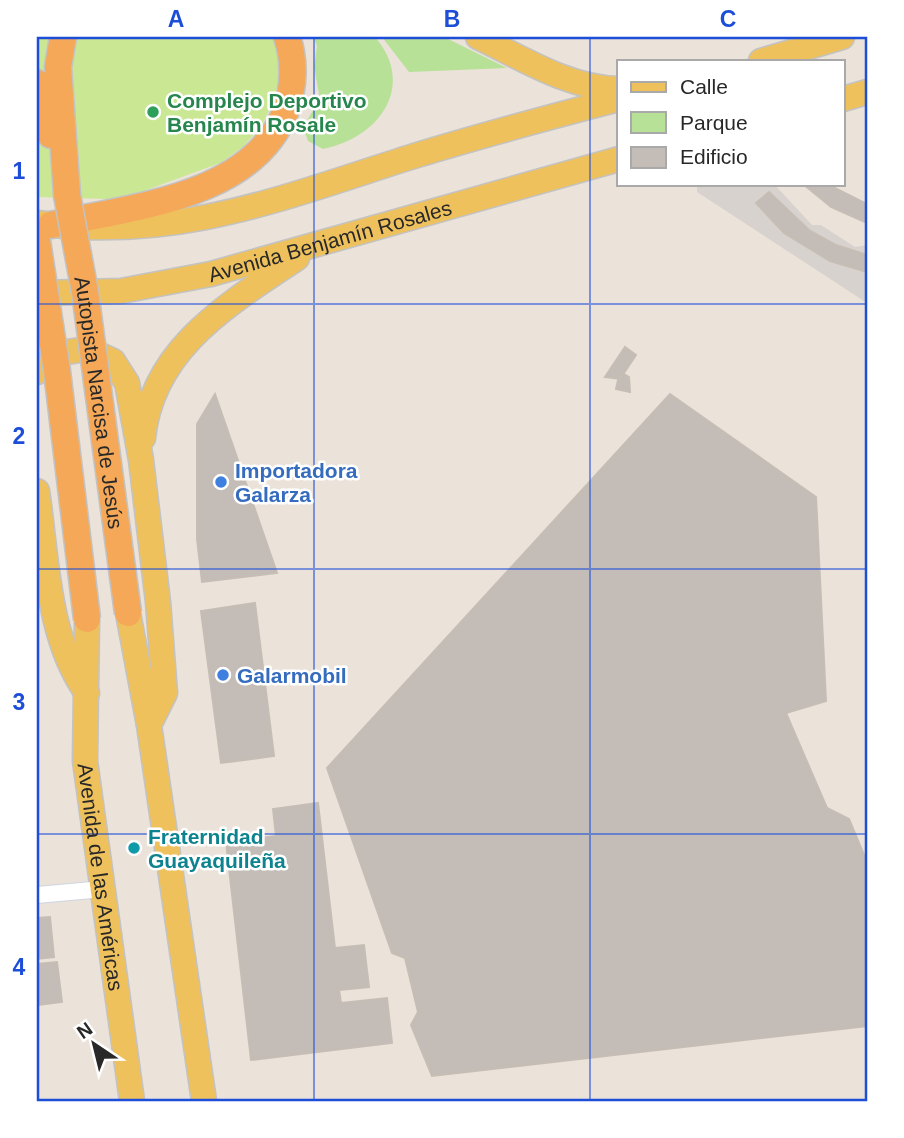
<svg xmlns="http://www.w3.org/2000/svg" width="904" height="1138" viewBox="0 0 904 1138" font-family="Arial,sans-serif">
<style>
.green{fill:#b6e197}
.pitch{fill:#cae893}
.plaza{fill:#d7d2cd}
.building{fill:#c3bcb7;stroke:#c6beb4;stroke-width:2}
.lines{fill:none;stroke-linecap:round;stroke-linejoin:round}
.minor-casing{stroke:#cfd4e1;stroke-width:18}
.primary-casing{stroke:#c3c3c3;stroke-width:27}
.trunk-casing{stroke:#c3c3c3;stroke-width:29}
.minor{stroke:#fff;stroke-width:16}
.primary{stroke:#eec15c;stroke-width:24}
.trunk{stroke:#f4a858;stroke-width:26}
.trunk-bridge-casing{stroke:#c3c3c3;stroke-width:29;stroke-linecap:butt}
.trunk-bridge{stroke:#f4a858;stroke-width:26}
.grid{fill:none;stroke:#1d4ed8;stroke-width:2;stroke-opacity:0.55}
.leisure-dot{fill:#2e9e5b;stroke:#fff;stroke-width:2.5}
.shop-dot{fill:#3f7fe0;stroke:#fff;stroke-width:2.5}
.culture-dot{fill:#0f9aa8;stroke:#fff;stroke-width:2.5}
.labels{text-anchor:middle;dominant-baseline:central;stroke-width:5;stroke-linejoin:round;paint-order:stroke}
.leisure-label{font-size:21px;font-weight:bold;fill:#27864d;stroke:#fff;text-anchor:start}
.street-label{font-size:21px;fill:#282828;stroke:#fff}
.shop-label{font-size:21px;font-weight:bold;fill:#366cbe;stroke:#fff;text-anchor:start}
.culture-label{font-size:21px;font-weight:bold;fill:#0d838f;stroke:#fff;text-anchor:start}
.neatline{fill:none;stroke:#1d4ed8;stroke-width:2.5}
.grid-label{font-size:23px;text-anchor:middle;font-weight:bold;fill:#1d4ed8}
</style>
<rect width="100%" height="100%" fill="#ebe2da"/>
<path class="green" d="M313,37H375C417,86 379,138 323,149L308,141L303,127L320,99L314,67L317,46Z
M382,37H444L507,68L409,72Z"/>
<path class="pitch" d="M37,37H274L280,70L275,98L262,125L243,147L220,163L133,195L106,199L37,197Z"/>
<path class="plaza" d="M697,184H774L812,225H821L855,247L867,245V303L697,192Z"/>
<path class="building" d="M803,184H827L867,204V223L831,207Z
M769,192L809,230L836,245L867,255V272L830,261L784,233L756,203Z
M625,347L636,355L620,379L605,377Z
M624,374L629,377L630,392L616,389L618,380Z
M215,394L277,573L202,582L197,539V424Z
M670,394L816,497L826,701L786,713L827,808L849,819L867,862V1026L432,1076L411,1025L418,1012L405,958L392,953L327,768Z
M255,603L274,756L221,763L201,611Z
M318,803L335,948L364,945L369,987L339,990L341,1003L387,998L392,1043L251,1060L226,842L276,836L273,809Z
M50,917L54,957L37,959V918Z
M57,962L62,1002L37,1005V964Z"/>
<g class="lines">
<defs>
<path id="minor" d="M37,895L103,889"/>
<g id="primary">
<path d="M478,37C522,58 568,88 619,89"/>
<path d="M761,61L842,37"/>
<path d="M843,99L867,92"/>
<path d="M37,223C177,242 284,197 414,156C482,135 550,117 619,99"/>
<path id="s1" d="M37,293L121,291L211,274L619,159"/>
<path d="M37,372L60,353L87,349L113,361L127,383L141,460L158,602L165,693L149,725"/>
<path d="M143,438C152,348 229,304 297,258"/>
<path d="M37,491C47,557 47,638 87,693"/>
<path d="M128,613L149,725L204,1101"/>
<path id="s2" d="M87,619L85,761L132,1101"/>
</g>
<path id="trunk" d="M63,37L58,67L67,195
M37,83L51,135
M51,225C129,207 254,198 286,110C294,87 295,60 287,37"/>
</defs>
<use href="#minor" class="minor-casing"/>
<use href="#primary" class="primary-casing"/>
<use href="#trunk" class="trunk-casing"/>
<use href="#minor" class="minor"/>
<use href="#primary" class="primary"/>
<use href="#trunk" class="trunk"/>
<defs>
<g id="trunk-bridge">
<path id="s3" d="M67,195L85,292L128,613"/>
<path d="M37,241L57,371L87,619"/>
</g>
</defs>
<use href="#trunk-bridge" class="trunk-bridge-casing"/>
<use href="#trunk-bridge" class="trunk-bridge"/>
</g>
<path class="grid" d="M314,37V1101M590,37V1101M37,304H867M37,569H867M37,834H867"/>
<circle class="leisure-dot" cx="153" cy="112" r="7"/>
<g class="shop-dot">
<circle cx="221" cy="482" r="7"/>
<circle cx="223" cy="675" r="7"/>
</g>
<circle class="culture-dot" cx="134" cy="848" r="7"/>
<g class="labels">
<g class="leisure-label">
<text x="167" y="100">Complejo Deportivo<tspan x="167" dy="24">Benjamín Rosale</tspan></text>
</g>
<g class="street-label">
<text stroke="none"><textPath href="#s1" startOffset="299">Avenida Benjamín Rosales</textPath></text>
<text stroke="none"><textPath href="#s3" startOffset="210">Autopista Narcisa de Jesús</textPath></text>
<text stroke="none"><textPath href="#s2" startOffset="259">Avenida de las Américas</textPath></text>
</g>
<g class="shop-label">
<text x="235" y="470">Importadora<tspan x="235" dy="24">Galarza</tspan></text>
<text x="237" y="675">Galarmobil</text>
</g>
<g class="culture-label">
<text x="148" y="836">Fraternidad<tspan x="148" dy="24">Guayaquileña</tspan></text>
</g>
</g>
<rect width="904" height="1138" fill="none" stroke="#ffffff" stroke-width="77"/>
<rect x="617" y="60" width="228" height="126" fill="#ffffff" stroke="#a9a9a9" stroke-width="2"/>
<rect x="631" y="82" width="35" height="10" fill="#eec15c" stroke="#a9a9a9" stroke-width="2"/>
<text x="680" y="94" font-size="21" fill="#282828">Calle</text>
<rect x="631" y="112" width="35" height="21" fill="#b6e197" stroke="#a9a9a9" stroke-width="2"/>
<text x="680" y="130" font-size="21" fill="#282828">Parque</text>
<rect x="631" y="147" width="35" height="21" fill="#c3bcb7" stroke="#a9a9a9" stroke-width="2"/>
<text x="680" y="164" font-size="21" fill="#282828">Edificio</text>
<g transform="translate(94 1044) rotate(325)" stroke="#ffffff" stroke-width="5" paint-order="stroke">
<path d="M0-5L12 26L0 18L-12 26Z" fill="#282828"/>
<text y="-10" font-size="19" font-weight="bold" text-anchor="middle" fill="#282828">N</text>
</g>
<rect x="38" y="38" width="828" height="1062" class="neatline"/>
<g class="grid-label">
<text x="176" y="27">A</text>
<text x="452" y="27">B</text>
<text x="728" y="27">C</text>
<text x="19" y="179">1</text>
<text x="19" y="444">2</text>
<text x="19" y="710">3</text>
<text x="19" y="975">4</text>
</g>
</svg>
